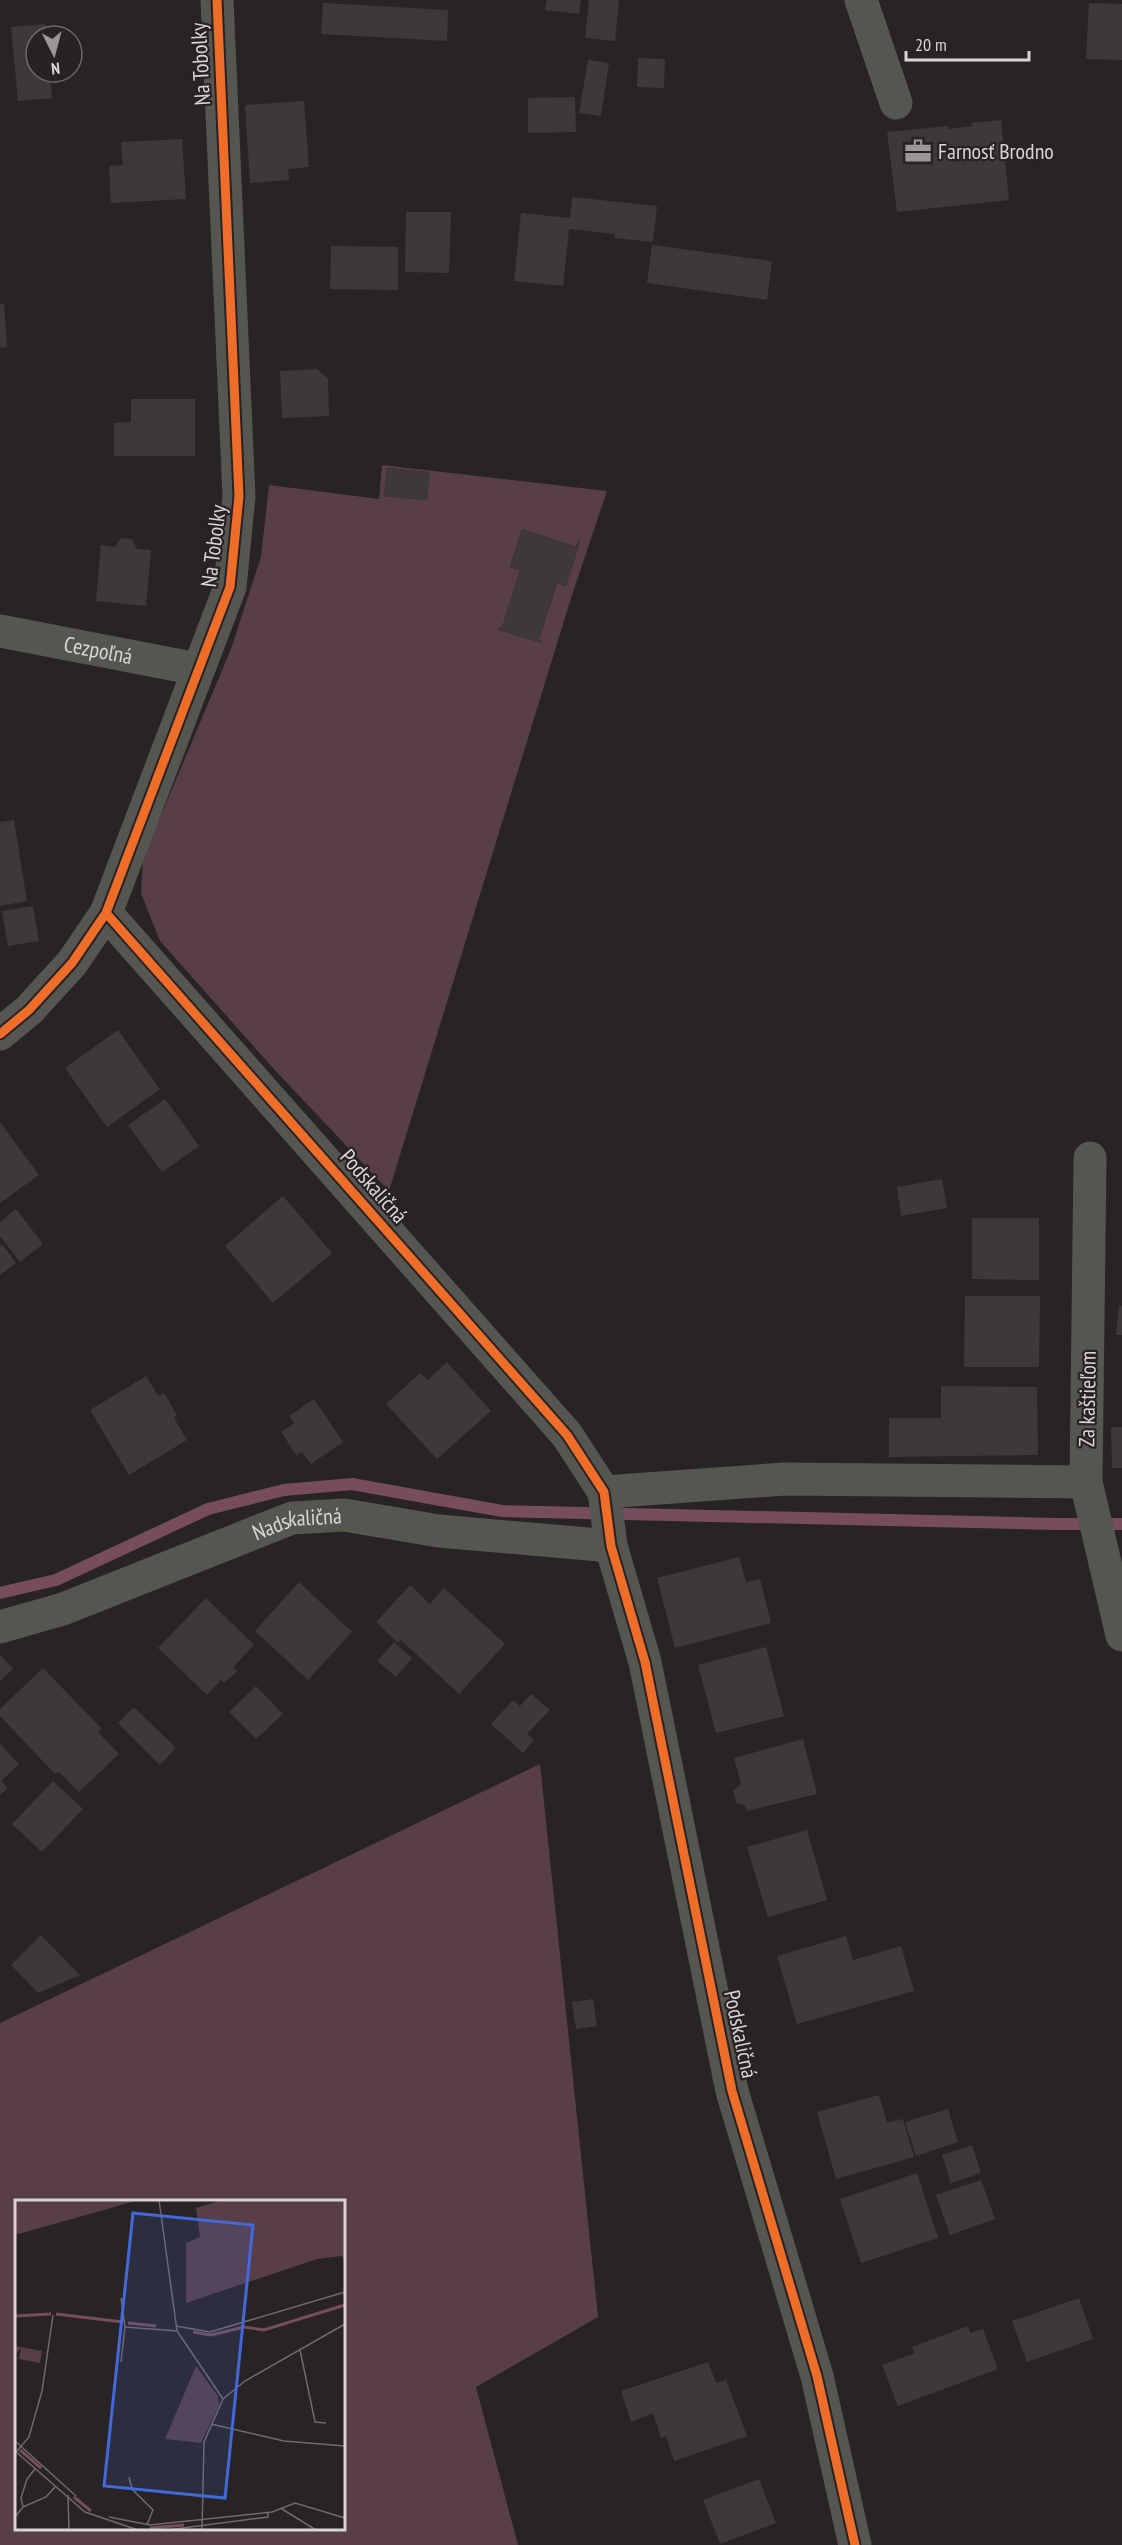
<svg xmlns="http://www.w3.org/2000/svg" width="1122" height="2545" viewBox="0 0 1122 2545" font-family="'PT Sans Narrow',sans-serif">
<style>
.green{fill:#573e48;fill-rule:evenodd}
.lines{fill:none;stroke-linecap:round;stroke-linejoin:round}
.stream{stroke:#774d5e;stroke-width:12}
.building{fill:#3d393b}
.minor{stroke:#565651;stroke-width:33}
.cycleway-casing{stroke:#292225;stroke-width:13}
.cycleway{stroke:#ee6e29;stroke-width:9}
.labels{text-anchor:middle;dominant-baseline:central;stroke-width:4.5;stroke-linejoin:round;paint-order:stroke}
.street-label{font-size:22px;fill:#d9d4d6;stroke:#292225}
.poi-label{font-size:22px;fill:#d9d4d6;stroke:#292225;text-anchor:start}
.inset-river{fill:none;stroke:#774d5e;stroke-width:3}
.inset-road{fill:none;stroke:#6f6a6c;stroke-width:1.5}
.view{fill:#4369d8;fill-opacity:0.15;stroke:#4369d8;stroke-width:3}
.inset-edge{fill:none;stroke:#d9d4d6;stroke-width:3}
</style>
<rect width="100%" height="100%" fill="#282325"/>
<path class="green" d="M382,465L607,491L571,598L389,1191L272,1067L160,941L141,893L143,858L231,649L261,557L269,485L379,499ZM387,468L429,472L427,500L384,496ZM522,529L576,547L578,541H580L566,586L557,583L539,640L542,643L499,630V627L502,628L520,570L510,567Z
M540,1764L598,2317L476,2387L518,2545H0V2023ZM16,2202H344V2528H16Z"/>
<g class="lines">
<path class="stream" d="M0,1593L56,1580L208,1509L284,1490L352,1484L502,1511L1056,1524H1122"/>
</g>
<path class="building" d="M547,0H581L579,14L545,10Z
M589,0H619L615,41L585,38Z
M323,3L448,10L447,41L321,34Z
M1089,3L1122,4V60L1086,59Z
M45,24L47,36H36V72H50L52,98L18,101L11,27Z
M638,58L665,59L664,88L637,87Z
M588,60L609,63L601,116L579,113Z
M575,97L576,132L528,133V98Z
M304,101L309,167L288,169L289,180L250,183L245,105Z
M1001,120L1009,200L897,212L887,132L948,126V129L972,126L971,123Z
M182,139L186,199L111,203L109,166L123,165L121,142Z
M572,197L657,206L653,242L614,238L615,234L569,229L563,286L514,281L521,213L570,218Z
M406,212H451L449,273L405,272Z
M652,245L772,261L767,300L647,283Z
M331,246L398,247V290L330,289Z
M0,304H4L7,347L0,348Z
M317,369L328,379L329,416L282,418L280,371Z
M131,399H195V456H114V423L131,422Z
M387,468L430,472L427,500L384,496Z
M522,529L576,547L578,540L580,541L566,586L557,583L539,640L543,641L542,643L498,630L499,627L502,628L520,570L510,567Z
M121,538L132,539L137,549L151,550L146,606L96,601L101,545L115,547Z
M14,820L27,901L0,906V822Z
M33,906L39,941L8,946L2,911Z
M118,1030L160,1089L107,1127L65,1068Z
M165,1099L199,1146L162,1172L128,1125Z
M0,1122L39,1175L0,1203Z
M942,1179L947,1208L901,1216L897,1187Z
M283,1196L332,1253L273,1303L225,1246Z
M16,1209L43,1244L20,1262L0,1236V1222Z
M972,1218H1039V1280L972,1279Z
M2,1244L16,1263L0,1275V1245Z
M965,1296H1040L1039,1367H964Z
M1119,1305L1122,1306V1335H1116Z
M447,1362L491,1411L437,1459L386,1404L420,1373L428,1380Z
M146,1376L158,1396L164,1393L177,1415L174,1418L187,1440L129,1475L90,1410Z
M941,1386L1037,1387L1038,1455L889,1457V1418H941Z
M314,1399L343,1442L311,1464L302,1452L297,1456L281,1432L294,1423L289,1416Z
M1111,1427H1122V1468H1112Z
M739,1557L746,1582L760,1579L771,1623L675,1648L657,1578Z
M299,1582L352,1632L308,1680L255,1631Z
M410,1585L430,1604L444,1588L505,1644L459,1694L401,1640L398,1643L376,1622Z
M206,1598L254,1645L233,1667L237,1671L224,1683L221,1680L207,1695L158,1648Z
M394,1642L412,1658L396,1677L377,1661Z
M766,1647L784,1716L716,1733L698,1665Z
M0,1655L13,1669L0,1681Z
M43,1668L102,1729L98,1732L119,1754L79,1792L58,1771L55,1774L0,1716V1709Z
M256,1686L283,1714L256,1739L229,1712Z
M531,1694L550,1710L527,1734L534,1740L523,1753L491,1724L513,1700L520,1706Z
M134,1707L176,1748L160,1765L118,1723Z
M803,1739L817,1794L747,1811L745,1805L737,1803L733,1791L741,1784L734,1758Z
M0,1744L19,1764L1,1781L8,1788L0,1795Z
M53,1781L83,1809L42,1852L12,1824Z
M807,1830L827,1900L768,1917L747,1847Z
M41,1935L80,1975L38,1993L11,1965Z
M846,1936L853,1960L901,1946L914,1991L797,2024L777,1956Z
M593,1999L597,2026L576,2029L572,2002Z
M879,2095L887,2123L903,2119L914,2157L836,2179L817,2112Z
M948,2109L958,2142L916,2156L905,2122Z
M972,2145L981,2173L951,2183L942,2155Z
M917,2173L938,2238L861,2263L840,2199Z
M981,2180L995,2219L950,2235L936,2195Z
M1079,2298L1093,2339L1027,2362L1012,2321Z
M968,2326L970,2333L983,2329L998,2369L898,2406L882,2365L915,2353L912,2347Z
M708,2362L716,2383L726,2380L747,2436L674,2461L666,2436L661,2438L653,2413L631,2422L621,2391Z
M759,2479L776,2523L720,2544L703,2500Z"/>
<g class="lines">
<g class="minor">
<path d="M861,0L896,103"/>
<path id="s1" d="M0,631L197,669"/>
<path d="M106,913L567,1435L604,1492L611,1546L645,1662L732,2091L817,2376L855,2545"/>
<path d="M0,1034L29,1010L72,963L106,913L230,587L239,496L217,0"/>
<path d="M1090,1158L1086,1482L1122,1635"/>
<path d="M604,1492L784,1479L1086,1482"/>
<path id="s2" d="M0,1627L63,1609L292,1518L344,1515L439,1531L611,1546"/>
</g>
<defs>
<path id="cycleway" d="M106,913L567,1435L604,1492L611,1546L645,1662L732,2091L817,2376L855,2545
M0,1034L29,1010L72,963L106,913L230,587L239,496L217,0"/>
</defs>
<use href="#cycleway" class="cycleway-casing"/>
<use href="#cycleway" class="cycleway"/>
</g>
<defs>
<symbol id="office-bare" viewBox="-9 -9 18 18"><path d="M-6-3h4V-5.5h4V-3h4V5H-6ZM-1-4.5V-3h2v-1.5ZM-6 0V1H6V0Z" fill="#9b9698" stroke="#292225" stroke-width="2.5" paint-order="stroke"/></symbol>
</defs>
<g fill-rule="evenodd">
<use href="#office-bare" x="899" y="132" width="38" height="38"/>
</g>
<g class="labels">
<g class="street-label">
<text transform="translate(200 64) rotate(-93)">Na Tobolky</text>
<text transform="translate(213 546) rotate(-83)">Na Tobolky</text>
<text stroke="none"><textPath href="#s1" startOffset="100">Cezpoľná</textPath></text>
<text transform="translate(374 1186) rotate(49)">Podskaličná</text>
<text transform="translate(1087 1399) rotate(-89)">Za kaštieľom</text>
<text stroke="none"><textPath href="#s2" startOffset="316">Nadskaličná</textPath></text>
<text transform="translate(741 2034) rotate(78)">Podskaličná</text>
</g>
<g class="poi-label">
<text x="938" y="151">Farnosť Brodno</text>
</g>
</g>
<g transform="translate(15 2200)">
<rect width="330" height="330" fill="#282325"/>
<path d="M0,0H117V2L0,35ZM207,0H330V61L327,56L302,59L171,103V43L185,37L181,8ZM0,146L27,151L25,163L4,159L6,148L0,154ZM181,166L203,196L204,205L186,243L150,239Z" fill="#573e48"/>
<path class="inset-river" d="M41,114L108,122M0,116L36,114M113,123L141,126M178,132L196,135L229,127L249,130L330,105M5,250L26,268M59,297L76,311M135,328L169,325"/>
<path class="inset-road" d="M144,0L162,131L208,199M161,126L195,132L330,92M110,127L162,131M285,150L300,222L311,223M106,162L110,127L106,98M196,224L269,241L330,246M0,241L61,296M0,251L70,312L123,330M1,252L14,237L27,191L38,115M114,277L117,289L138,310L132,325M53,295L54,330M8,307L31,297L40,287M267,309L301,330M0,317L8,307L6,298L12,279L20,269M94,317L135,325L257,312L280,303L330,318M152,330L253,317V312M187,330L189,242L208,199L230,181L330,124"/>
<path class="view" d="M118,13L238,25L210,298L89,286Z"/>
<rect width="330" height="330" class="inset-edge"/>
</g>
<g transform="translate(54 54) rotate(174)"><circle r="28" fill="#292225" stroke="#6f696c" stroke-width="1.5"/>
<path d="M0-4.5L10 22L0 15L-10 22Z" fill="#9b9698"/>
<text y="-9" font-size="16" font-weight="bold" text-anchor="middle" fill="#d9d4d6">N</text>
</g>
<path d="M906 51v9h123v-9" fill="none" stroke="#d9d4d6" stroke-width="3"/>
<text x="915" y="51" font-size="18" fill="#d9d4d6" stroke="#292225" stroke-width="4.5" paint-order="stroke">20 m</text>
</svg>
